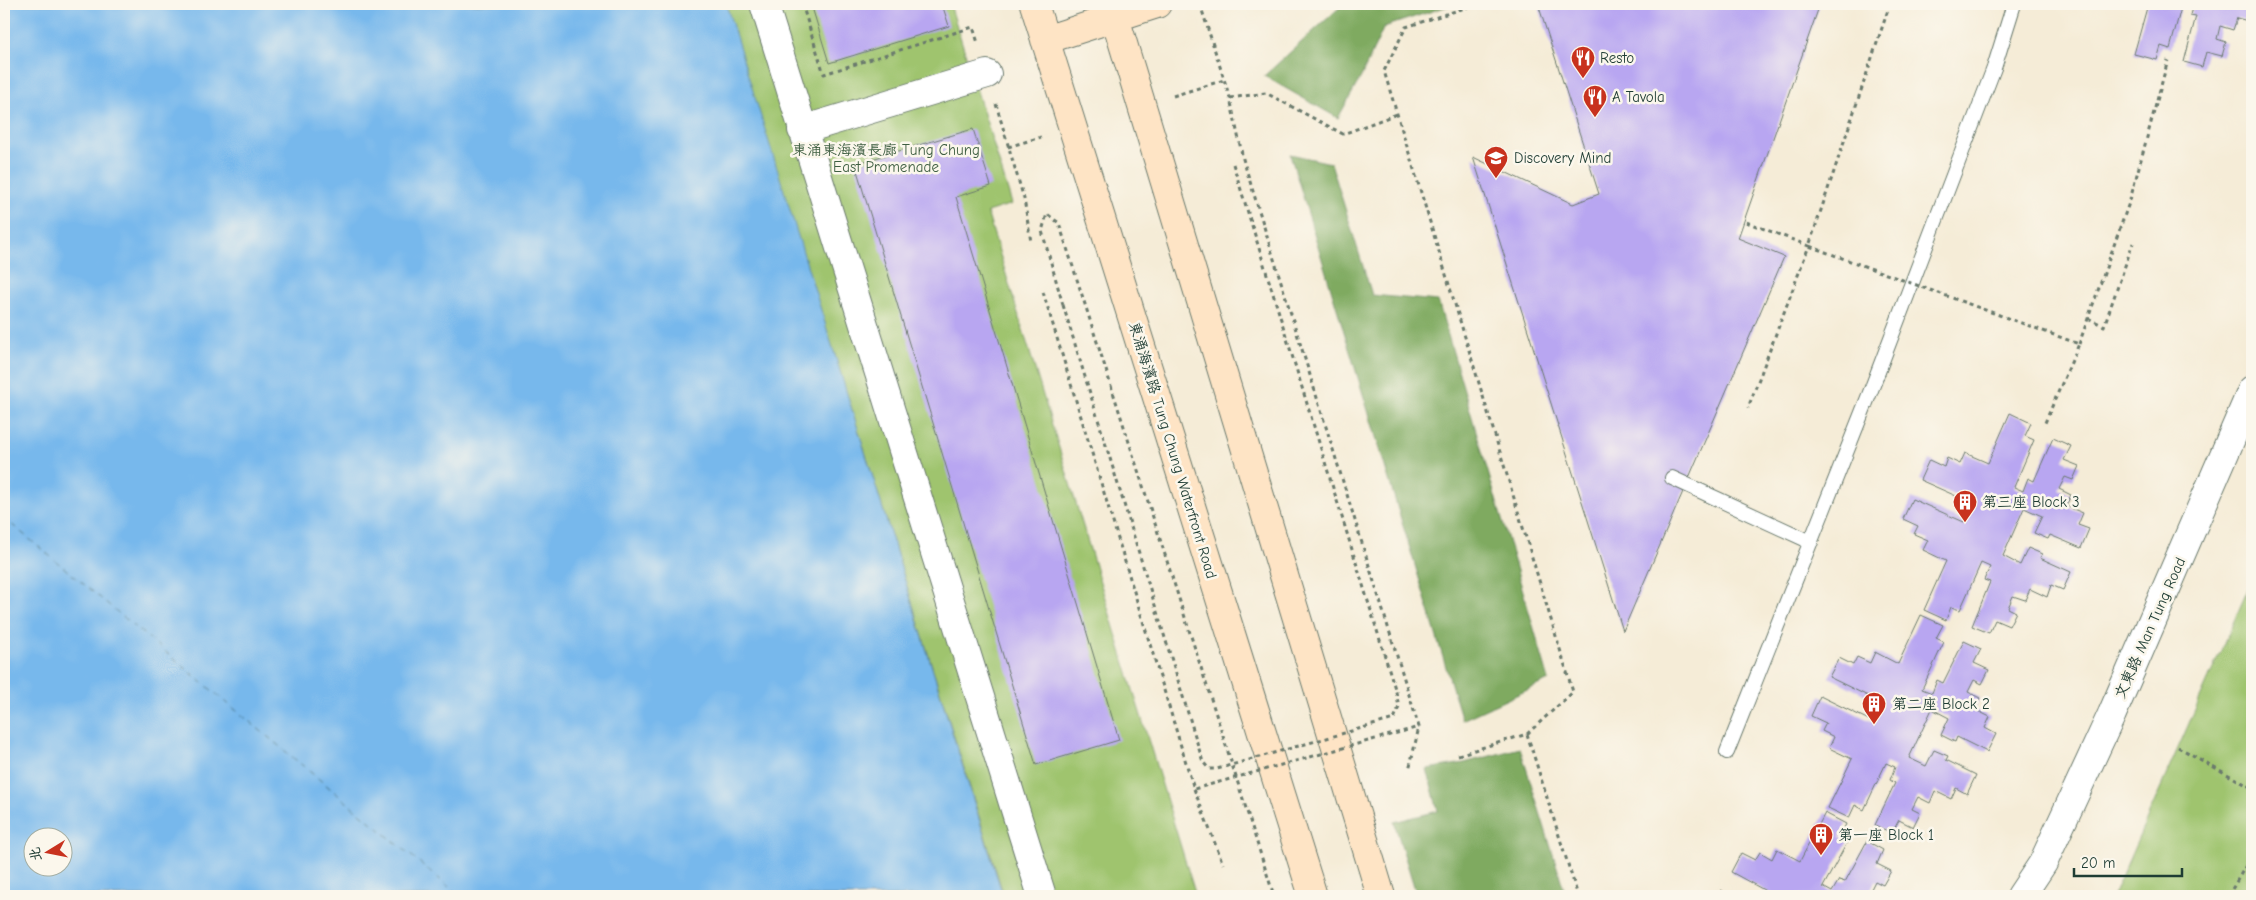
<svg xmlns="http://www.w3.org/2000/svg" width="2256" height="900" viewBox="0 0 2256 900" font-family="'Comic Neue','LXGW WenKai TC',sans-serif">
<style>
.green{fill:#9fc46e;stroke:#5f8051}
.forest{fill:#7faa61;stroke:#4f744a}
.water{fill:#77b8ec;stroke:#4b7a90;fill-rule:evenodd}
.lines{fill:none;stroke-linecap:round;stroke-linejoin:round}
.ferry{stroke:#355c62;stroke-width:1;stroke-dasharray:6 5;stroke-linecap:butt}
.building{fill:#b8a6f1}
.lane-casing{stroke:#6a7a6d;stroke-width:16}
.street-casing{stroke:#6a7a6d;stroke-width:30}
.secondary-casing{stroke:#6a7a6d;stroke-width:30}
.path{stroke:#6a7a6d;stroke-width:3;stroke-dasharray:4 4;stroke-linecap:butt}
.lane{stroke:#fff;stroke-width:14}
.street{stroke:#fff;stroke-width:28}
.secondary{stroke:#fee4c5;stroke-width:28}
.path-bridge{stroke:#6a7a6d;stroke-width:3;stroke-dasharray:4 4;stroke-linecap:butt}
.labels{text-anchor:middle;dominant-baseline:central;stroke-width:5;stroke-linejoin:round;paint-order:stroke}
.poi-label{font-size:15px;fill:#1f3d34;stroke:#fbf7ec;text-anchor:start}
.park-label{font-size:15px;fill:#3f5f42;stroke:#fbf7ec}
.street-label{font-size:15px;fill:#1f3d34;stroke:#fbf7ec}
</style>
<rect width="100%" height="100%" fill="#fbf7ec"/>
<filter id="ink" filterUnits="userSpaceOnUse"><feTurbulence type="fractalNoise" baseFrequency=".02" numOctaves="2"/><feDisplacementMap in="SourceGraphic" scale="10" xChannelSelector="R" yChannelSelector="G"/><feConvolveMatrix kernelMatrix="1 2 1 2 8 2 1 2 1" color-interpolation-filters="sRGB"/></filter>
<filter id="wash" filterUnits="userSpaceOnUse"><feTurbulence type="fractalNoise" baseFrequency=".0096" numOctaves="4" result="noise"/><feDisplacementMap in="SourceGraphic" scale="20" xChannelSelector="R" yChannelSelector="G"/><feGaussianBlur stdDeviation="1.12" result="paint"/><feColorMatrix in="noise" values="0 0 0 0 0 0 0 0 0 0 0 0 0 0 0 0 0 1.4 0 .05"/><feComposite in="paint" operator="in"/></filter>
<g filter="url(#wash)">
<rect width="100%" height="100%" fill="#f5ecd7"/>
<path class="green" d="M725,4H950L1012,204L987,212L1196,896H1004Z
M2252,580V896H2113Z"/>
<path class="forest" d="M1351,4H1454L1384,27L1361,77L1338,118L1264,76L1340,7Z
M1290,154L1331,163L1372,295L1438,301L1549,680L1462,720Z
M1520,748L1566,896H1417L1394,822L1438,811L1427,769L1464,763Z"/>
<path class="water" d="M4,4H726L1003,896H4ZM32,838H62V868H32Z"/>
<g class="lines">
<path class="ferry" d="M4,518L460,896"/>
</g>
<g id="blocks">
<path class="building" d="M811,4H942L949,26L829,63Z
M1538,4H1820L1738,238L1784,257L1623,631L1473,157L1573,204L1599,194Z
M2148,4H2182L2170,49L2161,46L2157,60L2134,54Z
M2193,4H2252V22L2237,18L2233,30L2220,26L2217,39L2226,42L2222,56L2206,52L2202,67L2184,62L2196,16L2190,15Z
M973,129L991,186L956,197L1119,740L1036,765L855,164Z
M2010,413L2031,423L2025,436L2034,440L2014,487L2023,491L2028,478L2034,481L2053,438L2071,446L2064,460L2079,466L2073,480L2065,477L2059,489L2071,495L2066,506L2083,513L2078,525L2089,529L2081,548L2050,535L2048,539L2034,533L2042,516L2024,508L2003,556L2020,565L2028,548L2042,554L2040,558L2071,572L2063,590L2051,585L2047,597L2030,589L2025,600L2013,596L2008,608L2016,612L2009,626L1995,620L1989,633L1972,626L1990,582L1984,580L1990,567L1981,563L1960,610L1951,607L1946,620L1924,610L1946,561L1923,550L1928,540L1914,534L1918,526L1903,519L1912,499L1964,522L1972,503L1920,480L1929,460L1944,467L1947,458L1960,464L1965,453L1988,463Z
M1921,615L1943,625L1936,638L1944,642L1922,689L1932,693L1937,680L1943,683L1964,641L1981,649L1974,663L1989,670L1982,684L1974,680L1968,692L1980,698L1974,709L1990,717L1985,728L1996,734L1987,752L1957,737L1955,742L1941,735L1949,718L1932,709L1909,758L1926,766L1934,750L1948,756L1946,760L1976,775L1967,794L1956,788L1951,799L1935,791L1930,803L1918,797L1912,809L1920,813L1913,827L1899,820L1892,833L1875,825L1895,783L1890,780L1895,767L1886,763L1864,810L1855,805L1849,818L1828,808L1852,759L1829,748L1834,737L1822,731L1826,723L1811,716L1820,696L1871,721L1880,702L1829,677L1839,658L1853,665L1857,657L1870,663L1875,652L1898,664Z
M1825,813L1846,824L1840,837L1848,841L1823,887L1832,892L1839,880L1845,882L1867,841L1883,850L1877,864L1891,871L1883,885L1875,881L1869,893L1876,896H1775L1731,872L1741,853L1755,860L1760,852L1772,859L1777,849L1800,861Z
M1721,890L1732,896H1718Z"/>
</g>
</g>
<g filter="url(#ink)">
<use href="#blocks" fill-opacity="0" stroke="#6a7a6d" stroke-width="1"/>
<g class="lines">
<defs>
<path id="lane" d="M1672,478L1811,542
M1727,752L1873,385L1994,68L2014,4"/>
<path id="street" d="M764,4L1042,896
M802,130L987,74
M2021,896L2043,863L2112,714L2252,390"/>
<path id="secondary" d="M1034,4L1313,896
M1111,4L1381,896
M1045,40L1157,4"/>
</defs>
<use href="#lane" class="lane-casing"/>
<use href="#street" class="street-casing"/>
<use href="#secondary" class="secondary-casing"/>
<path class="path" d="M802,4L824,74L973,27L978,43
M1200,4L1230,98L1243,159L1419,727L1409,770
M1173,96L1224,80
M1230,98L1266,93L1343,134L1397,114
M996,104L1024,199L1031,242
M1008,147L1041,137
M1233,164L1254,232
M1746,222L1809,246L1748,408
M1063,305L1042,231L1047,214L1059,223L1274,896
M2088,318L2104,326L2133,243
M2079,344L2130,200L2168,60
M1527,734L1578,896
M2178,747L2252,788
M1458,755L1527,734L1573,692L1384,71L1406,27L1477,4
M1194,789L1223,864
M2228,896L2252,855"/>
<use href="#lane" class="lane"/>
<use href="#street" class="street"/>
<use href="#secondary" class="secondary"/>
<path class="path-bridge" d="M1890,4L1809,246L2079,344L2044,425
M1043,292L1194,789L1419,727
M1063,305L1203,762L1209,769H1217L1394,719L1399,707L1396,692L1254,232"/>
</g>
</g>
<defs>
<symbol id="restaurant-pin" viewBox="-11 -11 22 30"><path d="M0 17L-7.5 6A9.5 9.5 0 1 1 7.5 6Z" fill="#c8321e" stroke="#fbf7ec"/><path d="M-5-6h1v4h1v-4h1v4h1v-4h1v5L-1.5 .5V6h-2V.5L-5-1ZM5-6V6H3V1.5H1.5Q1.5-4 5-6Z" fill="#fff"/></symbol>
<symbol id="school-pin" viewBox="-11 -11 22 30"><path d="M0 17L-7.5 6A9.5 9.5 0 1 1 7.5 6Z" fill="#c8321e" stroke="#fbf7ec"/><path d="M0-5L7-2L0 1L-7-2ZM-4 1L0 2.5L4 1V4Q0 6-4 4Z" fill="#fff"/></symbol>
<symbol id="building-pin" viewBox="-11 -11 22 30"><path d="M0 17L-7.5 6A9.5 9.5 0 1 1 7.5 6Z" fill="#c8321e" stroke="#fbf7ec"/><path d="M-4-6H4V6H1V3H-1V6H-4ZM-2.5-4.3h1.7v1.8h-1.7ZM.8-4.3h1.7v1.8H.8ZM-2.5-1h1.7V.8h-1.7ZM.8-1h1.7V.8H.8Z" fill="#fff"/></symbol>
</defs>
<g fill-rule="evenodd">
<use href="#restaurant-pin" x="1569" y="44" width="28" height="38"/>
<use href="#restaurant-pin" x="1581" y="83" width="28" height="38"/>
<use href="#school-pin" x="1482" y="144" width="28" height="38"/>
<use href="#building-pin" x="1951" y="488" width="28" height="38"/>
<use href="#building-pin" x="1860" y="690" width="28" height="38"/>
<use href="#building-pin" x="1807" y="821" width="28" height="38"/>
</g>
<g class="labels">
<g class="poi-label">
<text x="1600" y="58">Resto</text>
<text x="1612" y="97">A Tavola</text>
<text x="1514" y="158">Discovery Mind</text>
<text x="1982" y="502">第三座 Block 3</text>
<text x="1892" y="704">第二座 Block 2</text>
<text x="1838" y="835">第一座 Block 1</text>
</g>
<g class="park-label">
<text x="886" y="150">東涌東海濱長廊 Tung Chung<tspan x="886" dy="17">East Promenade</tspan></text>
</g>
<g class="street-label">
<text transform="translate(1173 450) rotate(73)">東涌海濱路 Tung Chung Waterfront Road</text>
<text transform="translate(2150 628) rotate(-66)">文東路 Man Tung Road</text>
</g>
</g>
<rect width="2256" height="900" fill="none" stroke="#fbf7ec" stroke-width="20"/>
<g transform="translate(48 852) rotate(260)"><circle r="24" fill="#fbf7ec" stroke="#a3ada2"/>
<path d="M0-4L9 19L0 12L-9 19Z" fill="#c8321e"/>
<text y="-8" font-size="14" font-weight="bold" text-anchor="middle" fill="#1f3d34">北</text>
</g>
<path d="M2074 868v8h108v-8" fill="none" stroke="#1f3d34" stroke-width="2.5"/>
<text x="2081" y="868" font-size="15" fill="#1f3d34" stroke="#fbf7ec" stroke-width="4" paint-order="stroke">20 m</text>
</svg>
